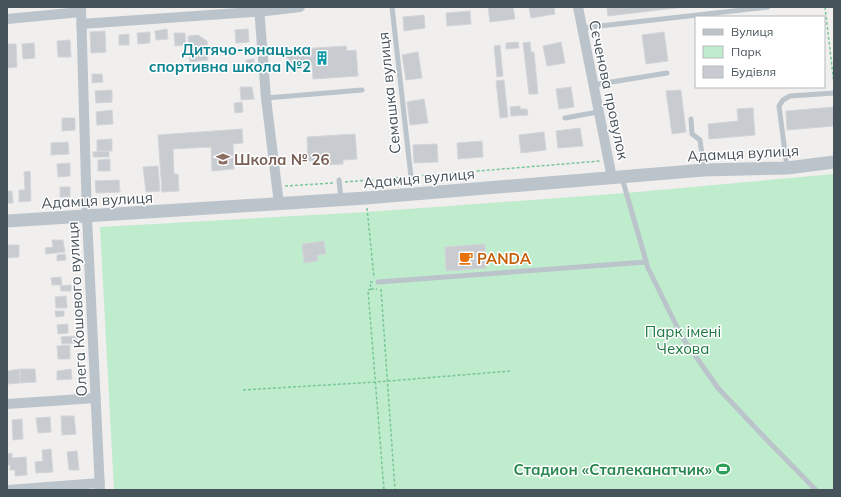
<svg xmlns="http://www.w3.org/2000/svg" width="841" height="497" viewBox="0 0 841 497" font-family="Mulish,sans-serif">
<style>
.green{fill:#bfeccc}
.building{fill:#c8ccd0;stroke:#d2d5d9}
.lines{fill:none;stroke-linecap:round;stroke-linejoin:round}
.path{stroke:#79c799;stroke-width:1.5;stroke-dasharray:3 2;stroke-linecap:butt}
.service{stroke:#bac4ca;stroke-width:5}
.minor{stroke:#bac4ca;stroke-width:10}
.tertiary{stroke:#bac4ca;stroke-width:13}
.labels{text-anchor:middle;dominant-baseline:central;stroke-width:3;stroke-linejoin:round;paint-order:stroke}
.culture-label{font-size:15px;font-weight:bold;fill:#0d838f;stroke:#fff;text-anchor:end}
.street-label{font-size:15px;fill:#47535a;stroke:#fff}
.education-label{font-size:15px;font-weight:bold;fill:#785e54;stroke:#fff;text-anchor:start}
.food-label{font-size:15px;font-weight:bold;fill:#c56008;stroke:#fff;text-anchor:start}
.park-label{font-size:15px;fill:#1d7741;stroke:#fff}
.leisure-label{font-size:15px;font-weight:bold;fill:#27864d;stroke:#fff;text-anchor:end}
</style>
<rect width="100%" height="100%" fill="#f1eeee"/>
<path class="green" d="M834,174V490H114L100,227L367,212L626,193Z"/>
<path class="building" d="M488,7H513L515,19L490,22Z
M529,7H554L555,14L531,18Z
M607,7H685L608,16Z
M470,11L471,24L447,26L446,13Z
M424,15L425,28L404,31L403,17Z
M167,29L168,39L156,40L155,31Z
M248,29L249,42L236,43L235,30Z
M105,31L106,52L91,53L90,32Z
M150,32V43L138,44L137,33Z
M664,32L668,61L646,64L642,35Z
M174,33H185L186,45L175,46Z
M129,34V45H119V35Z
M198,35L207,41L208,60L190,62L188,36Z
M70,40L71,57H58L57,41Z
M518,42L519,48L506,49V43Z
M530,42L531,52H534L538,94H529L523,43Z
M561,42L565,63L547,66L543,46Z
M34,43L35,58L23,59L22,44Z
M7,44H16L17,67L7,68Z
M500,45L503,76L497,77L494,46Z
M346,46L347,51L356,50L358,76L313,79L312,65L288,67L286,50Z
M418,52L422,78L406,80L402,55Z
M254,59V64L246,65V60Z
M92,74H102L103,82L92,83Z
M504,80L508,117L500,118L496,81Z
M240,87H252L254,99L241,100Z
M571,87L574,107L559,109L556,89Z
M112,90V102L96,103L95,91Z
M681,90L686,132L672,134L666,91Z
M424,99L428,123L410,125L407,102Z
M242,102L243,112L235,113L234,103Z
M520,106V109H527L528,115L511,116L510,107Z
M834,107V126L787,130L786,111Z
M753,108L755,135L709,139L708,124L738,121L737,109Z
M112,110L113,124L97,125L96,112Z
M62,118H75V130L62,131Z
M580,128L583,146L558,148L556,131Z
M242,129L243,143L233,144L234,169L212,171L211,147L173,149L174,174H178L179,191L162,192L158,135Z
M544,132L546,150L521,153L519,135Z
M355,134L357,159L343,160V164L324,165V160L308,161L307,137Z
M112,139V151H97V140Z
M482,141L483,157L458,159L457,143Z
M68,142L69,154L51,155V143Z
M437,144L438,162L414,163L413,145Z
M109,151V157H93V152Z
M110,159V171H98V160Z
M70,163V176L58,177L57,164Z
M158,166L160,191L146,192L143,167Z
M30,171L31,201L19,202V190H25L24,172Z
M119,180L120,192L96,193L95,181Z
M60,187H70V197H60Z
M7,191H12L13,203H7Z
M52,240H63L65,252L46,254L45,248L53,247Z
M324,241L326,254L317,255L318,261L304,263L302,244Z
M485,244L486,268L446,271L445,247Z
M7,245H19V257L7,258Z
M65,254L66,260L57,261V255Z
M61,277L62,285H52L51,278Z
M71,285V291H61L60,286Z
M66,296L67,308H56L55,297Z
M55,311H64V316L56,317Z
M68,324V333L58,334L57,325Z
M77,336V343L62,344L61,337Z
M70,345V359H58L57,346Z
M20,369H35L36,382L20,383Z
M20,369V383L7,384V371Z
M71,369L72,379L57,380V371Z
M61,416H74L76,434L62,435Z
M50,417L51,432L38,433L36,418Z
M22,419L23,439L13,440L12,420Z
M51,449L53,472L36,473L35,462L43,461L42,450Z
M77,451L79,470H69L67,452Z
M12,453V458L26,457L27,475L15,476V470H10V465H7V454Z"/>
<g class="lines">
<path class="path" d="M825,7L834,84
M417,176L600,161
M345,182L405,177
M285,186L333,183
M367,208L374,278
M373,282H370L371,289H377
M371,289L368,290L384,490
M381,289L395,490
M243,390L376,382L510,371"/>
<path class="service" d="M392,7L411,177
M582,28L768,7
M593,85L667,73
M266,98L362,90
M565,118L598,112
M691,119L692,134L700,140L704,170
M787,167L779,106L783,100L790,96L834,93
M622,178L648,268L682,337L718,388L766,439L816,490
M339,180L341,199
M378,282L646,262"/>
<path class="minor" d="M81,7L87,217L100,490
M259,7L266,98L279,204
M578,7L612,178
M7,19L81,12
M81,24L266,11L300,7
M7,404L96,398
M8,490L100,483"/>
<path class="tertiary" d="M7,221L366,198L704,170L787,168L834,162"/>
</g>
<defs>
<symbol id="building-bare" viewBox="-9 -9 18 18"><path d="M-4-6H4V6H1V3H-1V6H-4ZM-2.5-4.3h1.7v1.8h-1.7ZM.8-4.3h1.7v1.8H.8ZM-2.5-1h1.7V.8h-1.7ZM.8-1h1.7V.8H.8Z" fill="#0f9aa8" stroke="#fff" stroke-width="2.5" paint-order="stroke"/></symbol>
<symbol id="school-bare" viewBox="-9 -9 18 18"><path d="M0-5L7-2L0 1L-7-2ZM-4 1L0 2.5L4 1V4Q0 6-4 4Z" fill="#8d6e63" stroke="#fff" stroke-width="2.5" paint-order="stroke"/></symbol>
<symbol id="cafe-bare" viewBox="-9 -9 18 18"><path d="M-5.5-4.5H6V0H3Q3 3.5 0 3.5H-2.5Q-5.5 3.5-5.5 0ZM3-3.2v2h1.7v-2ZM-6 4.5H4V6H-6Z" fill="#e8710a" stroke="#fff" stroke-width="2.5" paint-order="stroke"/></symbol>
<symbol id="stadium-bare" viewBox="-9 -9 18 18"><path d="M0-5a6.5 5 0 1 0 0 10a6.5 5 0 1 0 0-10ZM-3.5-1.8h7v3.6h-7Z" fill="#2e9e5b" stroke="#fff" stroke-width="2.5" paint-order="stroke"/></symbol>
</defs>
<g fill-rule="evenodd">
<use href="#building-bare" x="312" y="48" width="20" height="20"/>
<use href="#school-bare" x="213" y="149" width="20" height="20"/>
<use href="#cafe-bare" x="456" y="248" width="20" height="20"/>
<use href="#stadium-bare" x="713" y="459" width="20" height="20"/>
</g>
<g class="labels">
<g class="culture-label">
<text x="311" y="49">Дитячо-юнацька<tspan x="311" dy="17">спортивна школа №2</tspan></text>
</g>
<g class="street-label">
<text transform="translate(609 90) rotate(78)">Сєченова провулок</text>
<text transform="translate(389 93) rotate(-96)">Семашка вулиця</text>
<text transform="translate(743 153) rotate(-3)">Адамця вулиця</text>
<text transform="translate(419 178) rotate(-5)">Адамця вулиця</text>
<text transform="translate(97 200) rotate(-3)">Адамця вулиця</text>
<text transform="translate(77 309) rotate(-93)">Олега Кошового вулиця</text>
</g>
<g class="education-label">
<text x="234" y="159">Школа № 26</text>
</g>
<g class="food-label">
<text x="477" y="258">PANDA</text>
</g>
<g class="park-label">
<text x="683" y="331">Парк імені<tspan x="683" dy="17">Чехова</tspan></text>
</g>
<g class="leisure-label">
<text x="712" y="469">Стадион «Сталеканатчик»</text>
</g>
</g>
<rect width="841" height="497" fill="none" stroke="#47535a" stroke-width="16"/>
<rect x="695" y="16" width="130" height="72" fill="#ffffff" stroke="#b5babd"/>
<rect x="703" y="29" width="20" height="6" fill="#bac4ca" stroke="#b5babd"/>
<text x="731" y="36" font-size="12" fill="#47535a">Вулиця</text>
<rect x="703" y="46" width="20" height="12" fill="#bfeccc" stroke="#b5babd"/>
<text x="731" y="56" font-size="12" fill="#47535a">Парк</text>
<rect x="703" y="66" width="20" height="12" fill="#c8ccd0" stroke="#b5babd"/>
<text x="731" y="76" font-size="12" fill="#47535a">Будівля</text>
</svg>
